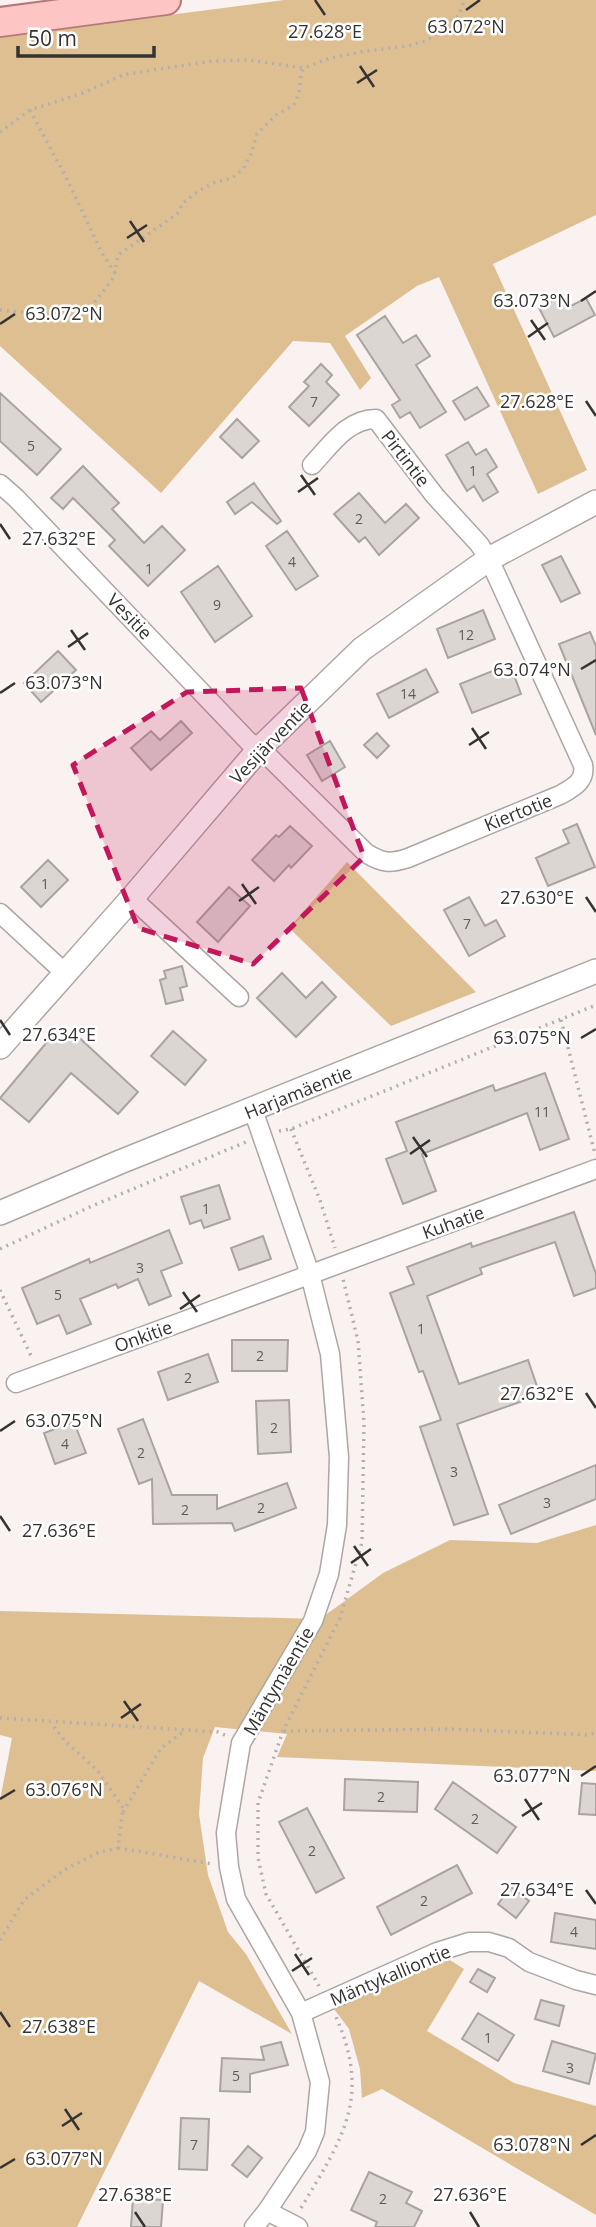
<svg xmlns="http://www.w3.org/2000/svg" width="596" height="2227" viewBox="0 0 596 2227" font-family="'Open Sans',sans-serif">
<style>
.green{fill:#ddbf92}
.building{fill:#dbd6d2;stroke:#a9a4a1;stroke-width:2}
.lines{fill:none;stroke-linecap:round;stroke-linejoin:round}
.minor-casing{stroke:#aca6a4;stroke-width:21}
.tertiary-casing{stroke:#aca6a4;stroke-width:26}
.primary-casing{stroke:#b67977;stroke-width:32}
.path{stroke:#b4afad;stroke-width:3.5;stroke-dasharray:2 5;stroke-linecap:butt}
.minor{stroke:#fff;stroke-width:18}
.tertiary{stroke:#fff;stroke-width:23}
.primary{stroke:#fdc5c4;stroke-width:28}
.marked{fill:#c2185b;fill-opacity:0.2;stroke:#c2185b;stroke-width:5;stroke-dasharray:14 9;stroke-linejoin:round}
.ticks{fill:none;stroke:#353332;stroke-width:2.5}
.labels{text-anchor:middle;dominant-baseline:central;stroke-width:5;stroke-linejoin:round;paint-order:stroke}
.number-label{font-size:14px;fill:#5e5c5a}
.street-label{font-size:18px;fill:#353332;stroke:#fff}
.ticks-label{font-size:18px;text-anchor:middle;fill:#353332;stroke:#fff;stroke-width:5;stroke-linejoin:round;paint-order:stroke}
</style>
<rect width="100%" height="100%" fill="#f9f2f0"/>
<path class="green" d="M284,0H596V215L493,264L587,470L538,494L439,277L417,286L345,336L371,378L360,390L330,343L293,341L161,493L0,346V37Z
M347,862L476,992L391,1026L289,928Z
M596,1525V1771L277,1757L287,1734L215,1727L203,1758L199,1814L208,1875L228,1932L246,1954L292,2034L199,1981L77,2227H0V1800L12,1738L0,1735V1611L320,1619L383,1573L450,1540L537,1543Z
M437,1952L464,1969L427,2031L514,2083L596,2106V2215L382,2089L362,2098L360,2069L349,2029L328,2001Z"/>
<path class="building" d="M563,295L569,307L586,298L595,315L554,337L539,308Z
M385,316L403,343L416,335L430,356L416,365L446,412L420,428L410,412L400,418L392,405L400,400L357,335Z
M321,364L332,375L326,382L339,395L309,426L289,407L309,386L304,382Z
M477,387L489,406L465,420L453,401Z
M0,393L61,449L37,475L0,441Z
M237,419L259,441L242,458L220,437Z
M468,442L476,455L486,449L497,467L487,474L498,492L483,501L474,486L467,491L446,455Z
M83,466L119,503L112,509L144,543L162,526L185,550L148,586L109,546L115,540L73,498L63,509L51,498Z
M254,483L281,521L277,524L252,502L235,514L227,502Z
M359,493L385,523L406,504L419,518L379,555L365,537L359,542L334,514Z
M287,531L318,576L296,590L266,546Z
M561,556L580,593L561,602L542,565Z
M218,566L252,616L215,642L181,592Z
M483,610L495,639L448,658L437,629Z
M590,632L596,646V735L559,644Z
M58,651L76,670L41,702L24,683Z
M510,664L521,694L472,713L460,684Z
M426,669L438,692L389,718L377,694Z
M181,721L192,733L151,770L131,748L151,731L160,740Z
M377,733L389,746L377,758L364,745Z
M330,741L345,767L322,781L307,755Z
M577,824L595,867L548,886L536,858L569,843L563,830Z
M290,826L312,846L291,868L289,865L274,881L252,860L276,835L279,837Z
M48,860L68,880L41,907L21,887Z
M229,887L250,906L218,942L197,922Z
M469,897L485,926L496,920L505,936L469,956L444,910Z
M182,966L187,986L180,988L183,1000L166,1004L160,980L166,978L164,971Z
M282,973L306,998L322,982L336,997L296,1037L257,998Z
M58,1029L67,1037L72,1031L138,1092L118,1114L71,1073L29,1122L0,1098Z
M173,1031L206,1060L185,1085L151,1056Z
M545,1073L569,1139L540,1150L527,1113L422,1154L436,1191L403,1204L386,1159L407,1151L396,1122L493,1085L495,1091Z
M219,1185L230,1219L204,1228L201,1220L190,1224L181,1197Z
M574,1212L596,1274V1288L574,1296L555,1242L480,1268L482,1274L427,1296L459,1384L528,1360L540,1395L457,1424L488,1514L454,1525L420,1427L441,1420L423,1371L419,1372L390,1293L414,1284L407,1267L471,1243L472,1247Z
M169,1230L182,1263L161,1271L171,1296L149,1305L138,1279L118,1288L116,1284L80,1299L91,1324L67,1334L59,1315L37,1324L22,1288L89,1259L90,1263Z
M263,1236L271,1259L239,1270L231,1248Z
M232,1340H288L287,1371H232Z
M208,1354L218,1382L168,1400L158,1372Z
M289,1400L291,1452L258,1454L256,1401Z
M143,1419L172,1495H217V1509L287,1483L296,1508L235,1531L232,1523L153,1524L152,1479L139,1484L118,1429Z
M74,1422L86,1453L55,1464L44,1433Z
M596,1465V1499L511,1534L499,1505Z
M345,1779L418,1782L417,1812L344,1810Z
M453,1782L516,1827L497,1853L435,1809Z
M582,1783L596,1784V1815L579,1814Z
M307,1808L344,1878L316,1893L279,1822Z
M457,1865L472,1893L391,1935L377,1907Z
M511,1887L529,1901L516,1918L498,1904Z
M555,1913L596,1920V1949L551,1942Z
M478,1969L495,1978L487,1992L470,1982Z
M541,2000L564,2006L559,2026L535,2019Z
M478,2013L514,2035L498,2061L462,2039Z
M552,2041L596,2054L589,2084L543,2071Z
M281,2042L288,2065L250,2074V2092L220,2091L222,2058L264,2060L261,2047Z
M181,2118L209,2119L207,2170L179,2169Z
M248,2146L262,2158L247,2177L232,2165Z
M369,2172L412,2192L406,2203L422,2211L414,2227H375L377,2222L351,2210Z
M133,2198L163,2200L161,2227H131Z"/>
<g class="lines">
<defs>
<path id="minor" d="M0,484L16,498L249,742L260,748L366,853C382,863 390,864 408,858L560,795C572,788 586,782 583,765L489,559L479,544L435,496L376,419C347,419 330,446 312,465
M132,898L239,997
M0,913L66,974
M253,1110L310,1274L330,1354L339,1457L337,1525L329,1574L313,1621L241,1743L226,1833L229,1867L236,1899L301,2013L320,2082L315,2132L307,2151L267,2211L254,2227
M16,1383L596,1169
M301,2013L437,1952L469,1942H489L509,1948L529,1962L576,1980L596,1985
M267,2211L298,2227"/>
<path id="tertiary" d="M0,1047L132,898L260,748L362,649L489,559L596,502
M0,1213L120,1162L596,971"/>
<path id="primary" d="M0,22L166,0"/>
</defs>
<use href="#minor" class="minor-casing"/>
<use href="#tertiary" class="tertiary-casing"/>
<use href="#primary" class="primary-casing"/>
<path class="path" d="M0,132L30,110
M115,273L101,251L66,177L30,110L83,93L123,75L159,69L213,61L249,60L304,68
M0,310L48,315L91,307L114,277L118,255L177,214L183,203L197,192L215,182L232,178L243,169L251,154L257,134L276,115L294,105L299,94L301,73L304,68L330,58L366,51L408,46L428,40L458,16L465,0
M561,1020L595,1154
M291,1129L320,1200L335,1248
M279,1131L291,1129L596,1005
M0,1249L92,1206L246,1142
M0,1290L32,1358
M0,1718L218,1732L227,1736
M284,1731L451,1729L589,1735L596,1732
M123,1812L161,1748L185,1731
M118,1848L213,1864
M0,1940L24,1900L64,1870L99,1852L118,1848L123,1808L98,1771L66,1742L51,1723
M319,1986L266,1894L258,1858V1803L283,1731L340,1618L362,1542L364,1423L358,1341L343,1279
M301,2208C342,2139 372,2098 336,2017"/>
<use href="#minor" class="minor"/>
<use href="#tertiary" class="tertiary"/>
<use href="#primary" class="primary"/>
</g>
<path class="marked" d="M301,688L364,857L253,964L138,928L73,765L187,692Z"/>
<path class="ticks" d="M315,0L325,15M466,10L480,0M360,66L374,87M357,83L377,70M130,221L144,242M127,238L147,225M581,301L596,291M531,320L545,340M0,324L15,314M528,337L548,323M586,401L596,416M301,475L315,495M298,492L318,478M0,524L10,539M71,630L85,650M68,647L88,633M581,669L596,660M0,693L15,683M472,728L486,749M469,745L489,732M242,884L256,904M586,897L596,912M239,901L259,887M0,1020L10,1035M581,1038L596,1029M413,1137L427,1157M410,1154L430,1140M183,1292L197,1312M180,1309L200,1295M586,1393L596,1408M0,1431L15,1421M0,1516L10,1531M354,1546L368,1566M351,1563L371,1549M124,1701L138,1721M121,1718L141,1704M581,1776L596,1766M0,1799L15,1790M525,1799L539,1820M522,1816L542,1803M586,1890L596,1904M295,1954L309,1975M292,1971L312,1958M0,2012L10,2027M65,2109L79,2130M62,2126L82,2113M581,2145L596,2135M0,2168L15,2159M135,2212L145,2227M470,2212L479,2227"/>
<g class="labels">
<g class="number-label">
<text x="314" y="401">7</text>
<text x="31" y="445">5</text>
<text x="473" y="470">1</text>
<text x="359" y="518">2</text>
<text x="292" y="561">4</text>
<text x="149" y="568">1</text>
<text x="217" y="604">9</text>
<text x="466" y="634">12</text>
<text x="408" y="693">14</text>
<text x="45" y="883">1</text>
<text x="467" y="923">7</text>
<text x="542" y="1111">11</text>
<text x="206" y="1208">1</text>
<text x="140" y="1267">3</text>
<text x="58" y="1294">5</text>
<text x="421" y="1328">1</text>
<text x="260" y="1355">2</text>
<text x="188" y="1377">2</text>
<text x="274" y="1427">2</text>
<text x="65" y="1443">4</text>
<text x="141" y="1452">2</text>
<text x="454" y="1471">3</text>
<text x="547" y="1502">3</text>
<text x="261" y="1507">2</text>
<text x="185" y="1509">2</text>
<text x="381" y="1796">2</text>
<text x="475" y="1818">2</text>
<text x="312" y="1850">2</text>
<text x="424" y="1900">2</text>
<text x="574" y="1931">4</text>
<text x="488" y="2037">1</text>
<text x="570" y="2067">3</text>
<text x="236" y="2075">5</text>
<text x="194" y="2144">7</text>
<text x="383" y="2198">2</text>
</g>
<g class="street-label">
<text transform="translate(406 458) rotate(52)">Pirtintie</text>
<text transform="translate(130 616) rotate(46)">Vesitie</text>
<text transform="translate(270 742) rotate(-46)">Vesijärventie</text>
<text transform="translate(518 812) rotate(-22)">Kiertotie</text>
<text transform="translate(298 1092) rotate(-22)">Harjamäentie</text>
<text transform="translate(453 1222) rotate(-20)">Kuhatie</text>
<text transform="translate(143 1336) rotate(-20)">Onkitie</text>
<text transform="translate(278 1681) rotate(-60)">Mäntymäentie</text>
<text transform="translate(390 1975) rotate(-23)">Mäntykalliontie</text>
</g>
</g>
<g class="ticks-label">
<text x="466" y="33">63.072°N</text>
<text x="325" y="38">27.628°E</text>
<text x="532" y="307">63.073°N</text>
<text x="64" y="320">63.072°N</text>
<text x="537" y="408">27.628°E</text>
<text x="59" y="545">27.632°E</text>
<text x="532" y="676">63.074°N</text>
<text x="64" y="689">63.073°N</text>
<text x="537" y="904">27.630°E</text>
<text x="59" y="1041">27.634°E</text>
<text x="532" y="1044">63.075°N</text>
<text x="537" y="1400">27.632°E</text>
<text x="64" y="1427">63.075°N</text>
<text x="59" y="1537">27.636°E</text>
<text x="532" y="1782">63.077°N</text>
<text x="64" y="1796">63.076°N</text>
<text x="537" y="1896">27.634°E</text>
<text x="59" y="2033">27.638°E</text>
<text x="532" y="2151">63.078°N</text>
<text x="64" y="2165">63.077°N</text>
<text x="135" y="2201">27.638°E</text>
<text x="470" y="2201">27.636°E</text>
</g>
<path d="M18 46v10h136v-10" fill="none" stroke="#353332" stroke-width="3.5"/>
<text x="28" y="46" font-size="21" fill="#353332" stroke="#ffffff" stroke-width="5" paint-order="stroke">50 m</text>
</svg>
